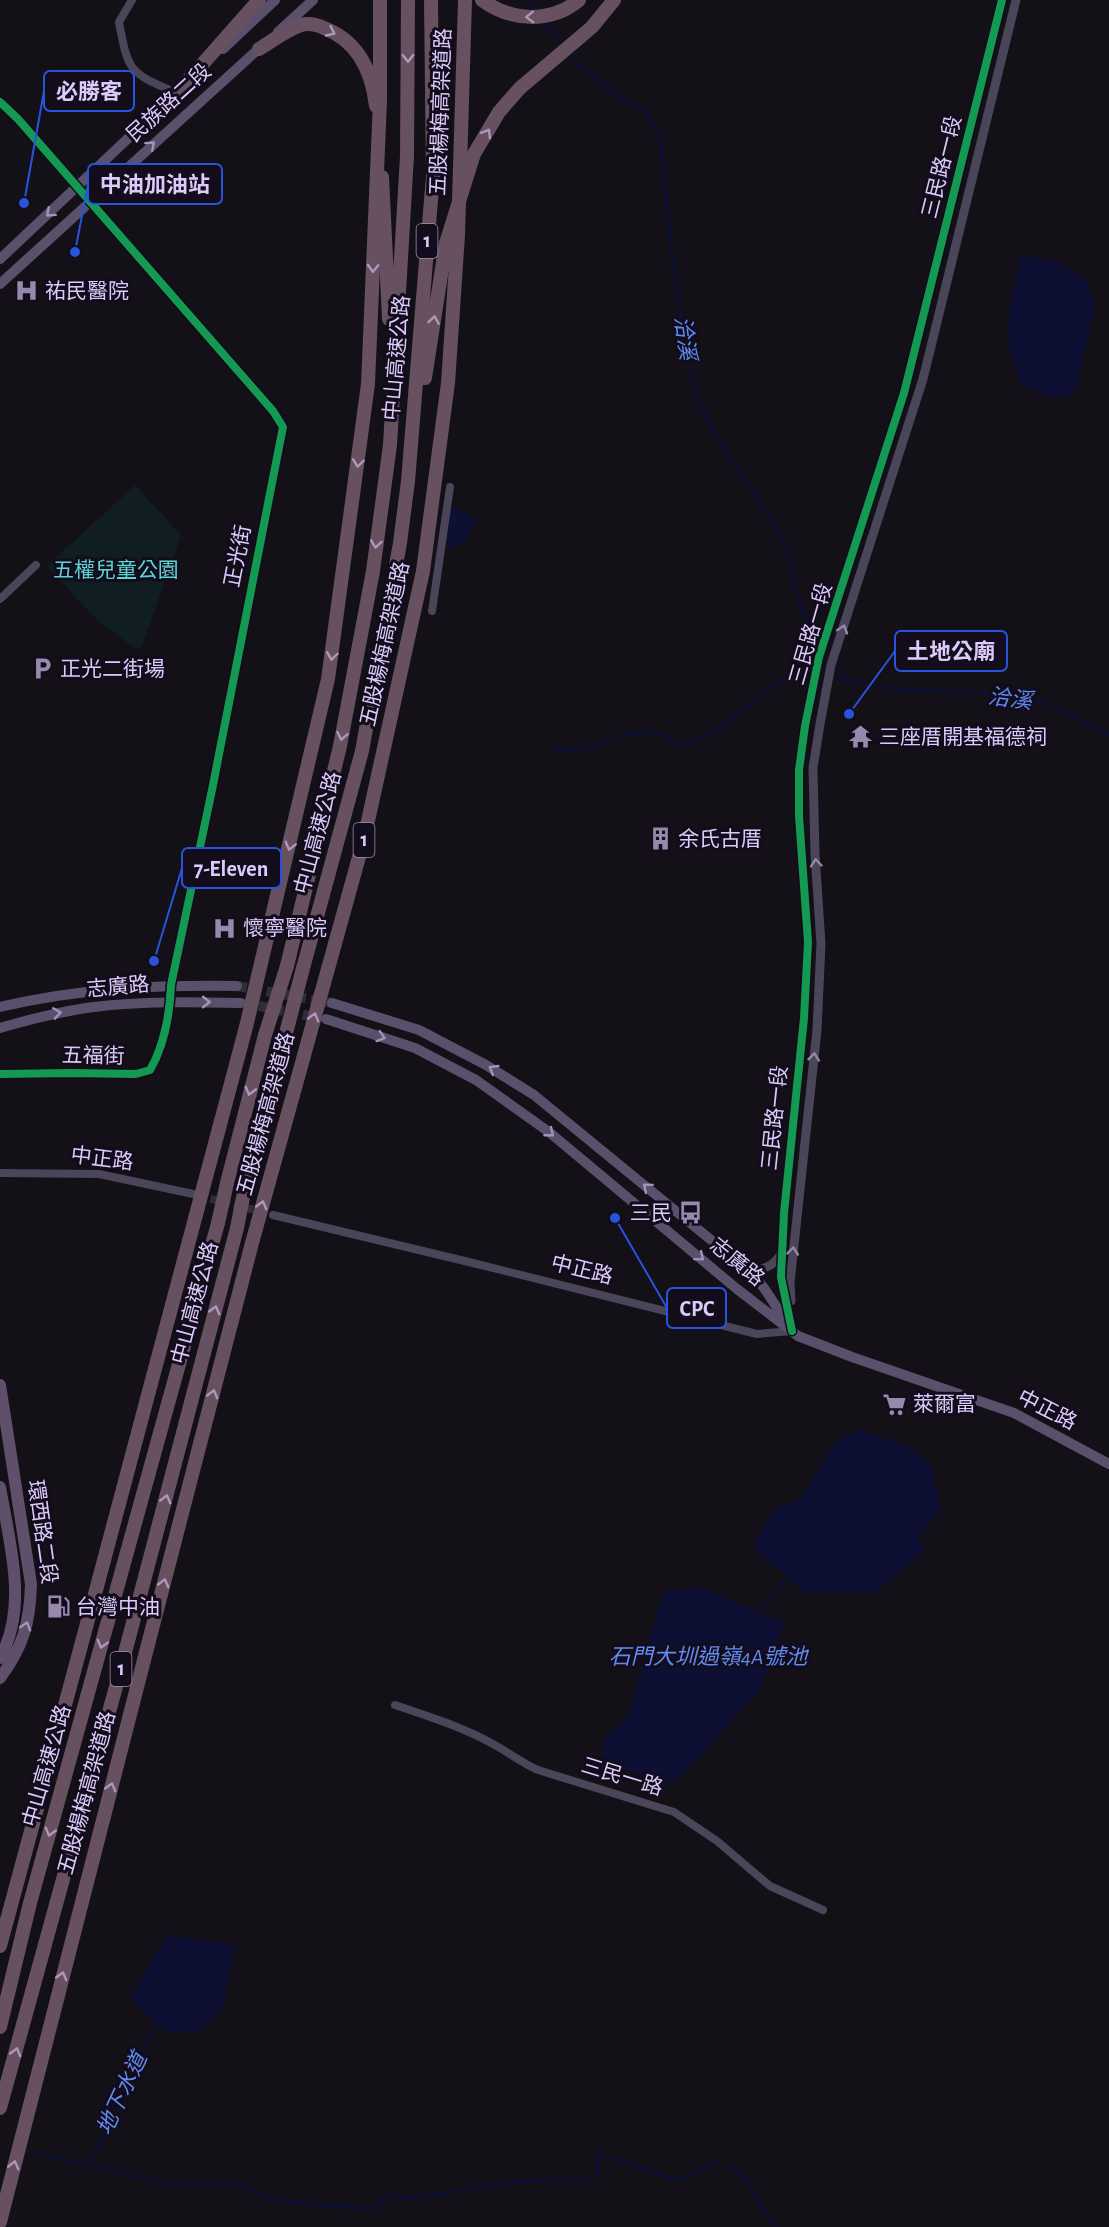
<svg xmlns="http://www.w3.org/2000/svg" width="1109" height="2227" viewBox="0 0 1109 2227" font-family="'Alegreya Sans','Noto Sans TC',sans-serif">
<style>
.green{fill:#101e22}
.water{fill:#0d1032}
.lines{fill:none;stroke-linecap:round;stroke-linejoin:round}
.stream{stroke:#0d1032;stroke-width:3}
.minor-tunnel{stroke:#312c3a;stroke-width:8;stroke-dasharray:8 4;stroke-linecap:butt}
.secondary-tunnel{stroke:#312c3a;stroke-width:10;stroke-dasharray:10 5;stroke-linecap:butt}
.minor{stroke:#4a4558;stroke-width:8}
.tertiary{stroke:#4a4558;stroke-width:9}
.secondary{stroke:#59516b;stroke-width:10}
.primary{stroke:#604f6a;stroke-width:12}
.motorway{stroke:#675060;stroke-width:14}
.motorway-bridge{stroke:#675060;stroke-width:14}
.cycleway-casing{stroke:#120c1b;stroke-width:11}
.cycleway{stroke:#139951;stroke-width:8}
.oneway{stroke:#ad99bd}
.oneway2{stroke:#a194ba}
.oneway3{stroke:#9388aa}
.oneway4{stroke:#a493ba}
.labels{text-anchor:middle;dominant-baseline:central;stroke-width:6;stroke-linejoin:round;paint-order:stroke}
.shield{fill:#120c1b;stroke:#9f91b8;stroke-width:1.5}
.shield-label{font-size:20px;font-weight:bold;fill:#dccafb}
.street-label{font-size:21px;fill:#dccafb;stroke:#120c1b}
.poi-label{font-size:21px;fill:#dccafb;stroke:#120c1b;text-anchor:start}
.park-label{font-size:21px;fill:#5dd4d4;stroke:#120c1b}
.water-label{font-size:22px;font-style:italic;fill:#608bf3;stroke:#120c1b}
.leader{fill:none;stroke:#2754da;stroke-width:2}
.callout-dot{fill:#2754da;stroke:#120c1b;stroke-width:2}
.callout{fill:#120c1b;stroke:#2754da;stroke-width:2}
.callout-label{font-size:22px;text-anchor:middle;font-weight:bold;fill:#dccafb}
</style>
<rect width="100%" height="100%" fill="#131018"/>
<path class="green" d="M134,486H136L181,535L142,646L137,649L100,623L47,566Z"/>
<path class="water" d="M1021,255L1057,261L1086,280L1095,308L1077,383L1069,398L1049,397L1021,385L1008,343L1010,305Z
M451,507L460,509L475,521C470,535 462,551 445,547Z
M861,1430L909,1447L930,1464L941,1508L918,1538L925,1549L875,1593H806L752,1547L775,1508L800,1499L837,1441Z
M700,1587L784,1623L761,1688L689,1768L666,1786L622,1768L611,1782L598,1775C603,1762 602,1752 604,1738L629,1715L663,1591Z
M168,1935L235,1945L223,2007L197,2032H166L130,1998Z"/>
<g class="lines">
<path class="stream" d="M526,0L535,11
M544,22L562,44
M570,54L578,64L623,100L647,113L660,140L670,239L688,366L697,397L717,438L780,533L790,561L797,595L806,620L814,636
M839,668L849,681L898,689L981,693L1041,702L1109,734
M837,678L847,681
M555,750L594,748L622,735L643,732L665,736L678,745C730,738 752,688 799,674
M758,1612L788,1577
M37,2153L162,2183H232L244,2186L262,2196L286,2202L374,2209L378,2206L384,2196H387L415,2198L518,2181L591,2180L598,2172V2153L673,2179H682L717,2161
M89,2165L156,2022
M726,2166L747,2179L765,2212L777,2227"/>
<path class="minor-tunnel" d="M199,1196L263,1212"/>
<path class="secondary-tunnel" d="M237,986L332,1003
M244,1003L320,1018"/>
<path class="minor" d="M132,0L119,22C128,71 129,73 175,92
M0,102L18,119L273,411L283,427L212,790L171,985C170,1013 164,1046 150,1070L136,1074L72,1073L0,1074
M0,599L36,565
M432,611L450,487
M0,1173L99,1174L198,1195
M273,1215L473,1263L757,1334L792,1331
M395,1705C428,1716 462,1727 493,1744C508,1752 522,1763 538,1770L674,1812L717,1841L770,1886L823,1910"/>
<path class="tertiary" d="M749,1271C764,1269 773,1267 781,1254
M791,1301L790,1283L817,1030L821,944L815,854L813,768L820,724L831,665L923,379L1016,0
M791,1328L781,1277L784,1213L804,1018L808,942L799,816V770L805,726L819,657L904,393L1002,0"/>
<path class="secondary" d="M278,32L313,0
M223,49L275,0
M0,259L190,80
M0,284L264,44
M332,1003L419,1030L486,1065L534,1095L749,1271L764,1288L787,1323
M0,1007C80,988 156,985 237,986
M326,1019L415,1048L476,1080L549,1132L737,1289L798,1336L852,1357L1014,1413L1109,1464
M0,1028C31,1019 62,1011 94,1007C143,1001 192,1002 241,1003"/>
<path class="primary" d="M0,1385L31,1584C30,1623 23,1647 0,1678
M0,1487C9,1542 29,1606 0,1658"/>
<path class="motorway" d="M482,0C511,21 550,24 579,0
M259,49C272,41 286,30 301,25C308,23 317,25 324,28C358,41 372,71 376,106
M184,85L259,0
M382,177L389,319
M425,378L446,243L474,154L499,112L520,88L592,27L614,0
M287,966L340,746L373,571L390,445L407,156L408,0
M302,972L362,751L400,543L408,481L433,176L431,0
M227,1183L265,1035
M245,1187L285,1037
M0,1946L99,1579
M0,2027L30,1903L218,1223
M0,2108L117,1683L237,1228
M0,2222L144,1660"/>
<path class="motorway-bridge" d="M265,1035L287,966
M285,1037L302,972
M218,1223L227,1183
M237,1228L245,1187
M99,1579L246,1027L328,679L368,384L380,101V0
M144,1660L252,1243L364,839L423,571L448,383L458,235L465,0"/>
<defs>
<path id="cycleway" d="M0,102L18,119L273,411L283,427L212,790L171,985C170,1013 164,1046 150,1070L136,1074L72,1073L0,1074
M792,1331L781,1277L784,1213L804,1018L808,942L799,816V770L805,726L819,657L904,393L1002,0"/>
</defs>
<use href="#cycleway" class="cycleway-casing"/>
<use href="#cycleway" class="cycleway"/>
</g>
<defs><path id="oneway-chevron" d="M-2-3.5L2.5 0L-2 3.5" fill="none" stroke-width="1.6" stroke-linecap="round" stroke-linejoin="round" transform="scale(1.5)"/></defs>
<g class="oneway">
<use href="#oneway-chevron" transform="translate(530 17) rotate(178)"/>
<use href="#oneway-chevron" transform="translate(331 32) rotate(25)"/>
<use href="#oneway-chevron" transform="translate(408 58) rotate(90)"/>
<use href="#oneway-chevron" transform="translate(487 133) rotate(-59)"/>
<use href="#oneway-chevron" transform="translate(373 268) rotate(92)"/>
<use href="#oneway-chevron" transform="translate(434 320) rotate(-81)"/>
<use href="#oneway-chevron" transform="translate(358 463) rotate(97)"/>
<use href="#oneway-chevron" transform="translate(376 544) rotate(98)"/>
<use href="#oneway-chevron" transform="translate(332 656) rotate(98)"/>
<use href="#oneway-chevron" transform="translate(342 736) rotate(101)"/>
<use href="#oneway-chevron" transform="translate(290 846) rotate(104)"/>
<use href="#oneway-chevron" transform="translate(314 1017) rotate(-74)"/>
<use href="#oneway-chevron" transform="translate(250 1091) rotate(104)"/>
<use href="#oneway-chevron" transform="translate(262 1205) rotate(-75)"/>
<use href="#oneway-chevron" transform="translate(215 1310) rotate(-75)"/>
<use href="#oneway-chevron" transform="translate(213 1394) rotate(-75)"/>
<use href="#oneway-chevron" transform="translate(166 1499) rotate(-75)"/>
<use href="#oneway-chevron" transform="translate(164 1583) rotate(-75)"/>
<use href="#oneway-chevron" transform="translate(102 1644) rotate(105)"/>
<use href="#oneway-chevron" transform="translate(111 1787) rotate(-75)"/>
<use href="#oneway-chevron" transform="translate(50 1832) rotate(106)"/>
<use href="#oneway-chevron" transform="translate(62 1976) rotate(-75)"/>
<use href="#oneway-chevron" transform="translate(16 2052) rotate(-75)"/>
<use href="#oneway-chevron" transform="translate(14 2165) rotate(-76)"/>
</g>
<g class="oneway2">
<use href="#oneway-chevron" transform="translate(151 145) rotate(-42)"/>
<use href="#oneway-chevron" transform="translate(50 213) rotate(138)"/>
<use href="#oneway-chevron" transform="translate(206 1002)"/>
<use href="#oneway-chevron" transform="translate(57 1013) rotate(-9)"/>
<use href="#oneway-chevron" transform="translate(381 1037) rotate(18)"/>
<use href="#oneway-chevron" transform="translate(493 1069) rotate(-149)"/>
<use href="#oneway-chevron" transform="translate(550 1133) rotate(39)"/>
<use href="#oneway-chevron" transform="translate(647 1187) rotate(-140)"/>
<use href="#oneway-chevron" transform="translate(700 1257) rotate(40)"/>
</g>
<g class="oneway3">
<use href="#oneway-chevron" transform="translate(843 629) rotate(-72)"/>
<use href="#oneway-chevron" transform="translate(816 863) rotate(-95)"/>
<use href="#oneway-chevron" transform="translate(814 1057) rotate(-84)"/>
<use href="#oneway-chevron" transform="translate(793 1251) rotate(-84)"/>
</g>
<use class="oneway4" href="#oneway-chevron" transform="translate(26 1626) rotate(-73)"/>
<defs>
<symbol id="hospital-bare" viewBox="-9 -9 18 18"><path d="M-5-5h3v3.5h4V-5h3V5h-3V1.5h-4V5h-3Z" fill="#9689ac" stroke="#120c1b" stroke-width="2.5" paint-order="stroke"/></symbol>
<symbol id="parking-bare" viewBox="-9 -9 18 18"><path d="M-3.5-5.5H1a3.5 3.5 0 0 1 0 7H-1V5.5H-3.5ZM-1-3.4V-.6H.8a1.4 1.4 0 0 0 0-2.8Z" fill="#9689ac" stroke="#120c1b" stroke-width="2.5" paint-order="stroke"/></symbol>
<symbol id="temple-bare" viewBox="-9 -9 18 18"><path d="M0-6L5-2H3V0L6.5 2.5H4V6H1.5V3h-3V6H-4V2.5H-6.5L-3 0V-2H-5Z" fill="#9689ac" stroke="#120c1b" stroke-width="2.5" paint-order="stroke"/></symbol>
<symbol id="building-bare" viewBox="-9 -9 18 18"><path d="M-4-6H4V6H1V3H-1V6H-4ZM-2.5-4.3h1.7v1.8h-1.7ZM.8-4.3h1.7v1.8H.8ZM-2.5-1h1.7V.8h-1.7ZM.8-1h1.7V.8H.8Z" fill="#9689ac" stroke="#120c1b" stroke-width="2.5" paint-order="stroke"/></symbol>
<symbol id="bus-bare" viewBox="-9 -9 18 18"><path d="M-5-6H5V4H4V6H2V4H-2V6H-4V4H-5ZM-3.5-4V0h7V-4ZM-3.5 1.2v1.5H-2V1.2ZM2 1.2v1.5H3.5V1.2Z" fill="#9689ac" stroke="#120c1b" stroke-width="2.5" paint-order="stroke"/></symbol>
<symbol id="supermarket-bare" viewBox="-9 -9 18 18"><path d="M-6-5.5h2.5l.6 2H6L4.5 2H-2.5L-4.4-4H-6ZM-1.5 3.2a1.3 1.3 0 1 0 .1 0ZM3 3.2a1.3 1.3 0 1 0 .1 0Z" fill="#9689ac" stroke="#120c1b" stroke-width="2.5" paint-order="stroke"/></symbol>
<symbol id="fuel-bare" viewBox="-9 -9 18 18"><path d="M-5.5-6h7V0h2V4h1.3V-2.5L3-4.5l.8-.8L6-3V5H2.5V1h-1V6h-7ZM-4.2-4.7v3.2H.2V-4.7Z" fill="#9689ac" stroke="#120c1b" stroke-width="2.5" paint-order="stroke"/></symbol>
</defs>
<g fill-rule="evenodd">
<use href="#hospital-bare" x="10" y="274" width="33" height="33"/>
<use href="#parking-bare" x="26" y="652" width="33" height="33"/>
<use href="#temple-bare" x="844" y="720" width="33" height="33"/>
<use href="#building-bare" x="644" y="822" width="33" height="33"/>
<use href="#hospital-bare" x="208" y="912" width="33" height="33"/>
<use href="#bus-bare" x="674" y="1196" width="33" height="33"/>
<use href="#supermarket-bare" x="878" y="1388" width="33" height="33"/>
<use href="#fuel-bare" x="42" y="1590" width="33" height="33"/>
</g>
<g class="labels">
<g class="shield">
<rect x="416.5" y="224" width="21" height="34" rx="4.5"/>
<rect x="353.5" y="823" width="21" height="34" rx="4.5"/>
<rect x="110.5" y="1652" width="21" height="34" rx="4.5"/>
</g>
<g class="shield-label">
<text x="427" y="241">1</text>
<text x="364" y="840">1</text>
<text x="121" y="1669">1</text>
</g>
<g class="street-label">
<text transform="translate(169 103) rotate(-42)">民族路二段</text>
<text transform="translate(441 112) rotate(-88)">五股楊梅高架道路</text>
<text transform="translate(942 167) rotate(-76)">三民路一段</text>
<text transform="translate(397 358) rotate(-85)">中山高速公路</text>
<text transform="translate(238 556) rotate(-79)">正光街</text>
<text transform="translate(811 634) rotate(-74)">三民路一段</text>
<text transform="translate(385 644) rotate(-78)">五股楊梅高架道路</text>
<text transform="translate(318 833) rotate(-75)">中山高速公路</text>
<text transform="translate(118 987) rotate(-5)">志廣路</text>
<text transform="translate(93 1056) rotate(1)">五福街</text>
<text transform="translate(266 1114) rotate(-75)">五股楊梅高架道路</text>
<text transform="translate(775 1118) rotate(-84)">三民路一段</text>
<text transform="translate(102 1159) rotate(7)">中正路</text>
<text transform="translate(737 1262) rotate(39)">志廣路</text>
<text transform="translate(582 1270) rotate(14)">中正路</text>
<text transform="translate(195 1303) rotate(-75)">中山高速公路</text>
<text transform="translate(1047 1410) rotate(27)">中正路</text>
<text transform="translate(42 1532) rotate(82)">環西路二段</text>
<text transform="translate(47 1766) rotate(-74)">中山高速公路</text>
<text transform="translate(622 1777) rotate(17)">三民一路</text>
<text transform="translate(87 1793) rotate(-75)">五股楊梅高架道路</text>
</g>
<g class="poi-label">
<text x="45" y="291">祐民醫院</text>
<text x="60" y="669">正光二街場</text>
<text x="879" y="737">三座厝開基福德祠</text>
<text x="678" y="839">余氏古厝</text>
<text x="243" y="928">懷寧醫院</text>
<text x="672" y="1213" text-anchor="end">三民</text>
<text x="913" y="1404">萊爾富</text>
<text x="76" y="1607">台灣中油</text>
</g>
<g class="park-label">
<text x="116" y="570">五權兒童公園</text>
</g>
<g class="water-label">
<text transform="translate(685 338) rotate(82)">洽溪</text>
<text transform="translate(1010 699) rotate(7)">洽溪</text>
<text x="708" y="1657">石門大圳過嶺4A號池</text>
<text transform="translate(122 2094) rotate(-65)">地下水道</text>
</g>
</g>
<path class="leader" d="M24 203L44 91M75 252L88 184M849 714L895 651M154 961L182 868M615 1218L667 1308"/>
<g class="callout-dot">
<circle cx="24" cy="203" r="6"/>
<circle cx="75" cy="252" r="6"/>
<circle cx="849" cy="714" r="6"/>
<circle cx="154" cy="961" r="6"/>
<circle cx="615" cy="1218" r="6"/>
</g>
<g class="callout">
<rect x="44" y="71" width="90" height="40" rx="6"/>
<rect x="88" y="164" width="134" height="40" rx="6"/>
<rect x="895" y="631" width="112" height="40" rx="6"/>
<rect x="182" y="848" width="99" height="40" rx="6"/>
<rect x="667" y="1288" width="59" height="40" rx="6"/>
</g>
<g class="callout-label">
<text x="89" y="99">必勝客</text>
<text x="155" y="192">中油加油站</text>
<text x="951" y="659">土地公廟</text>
<text x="231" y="876">7-Eleven</text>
<text x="697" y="1316">CPC</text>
</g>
</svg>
